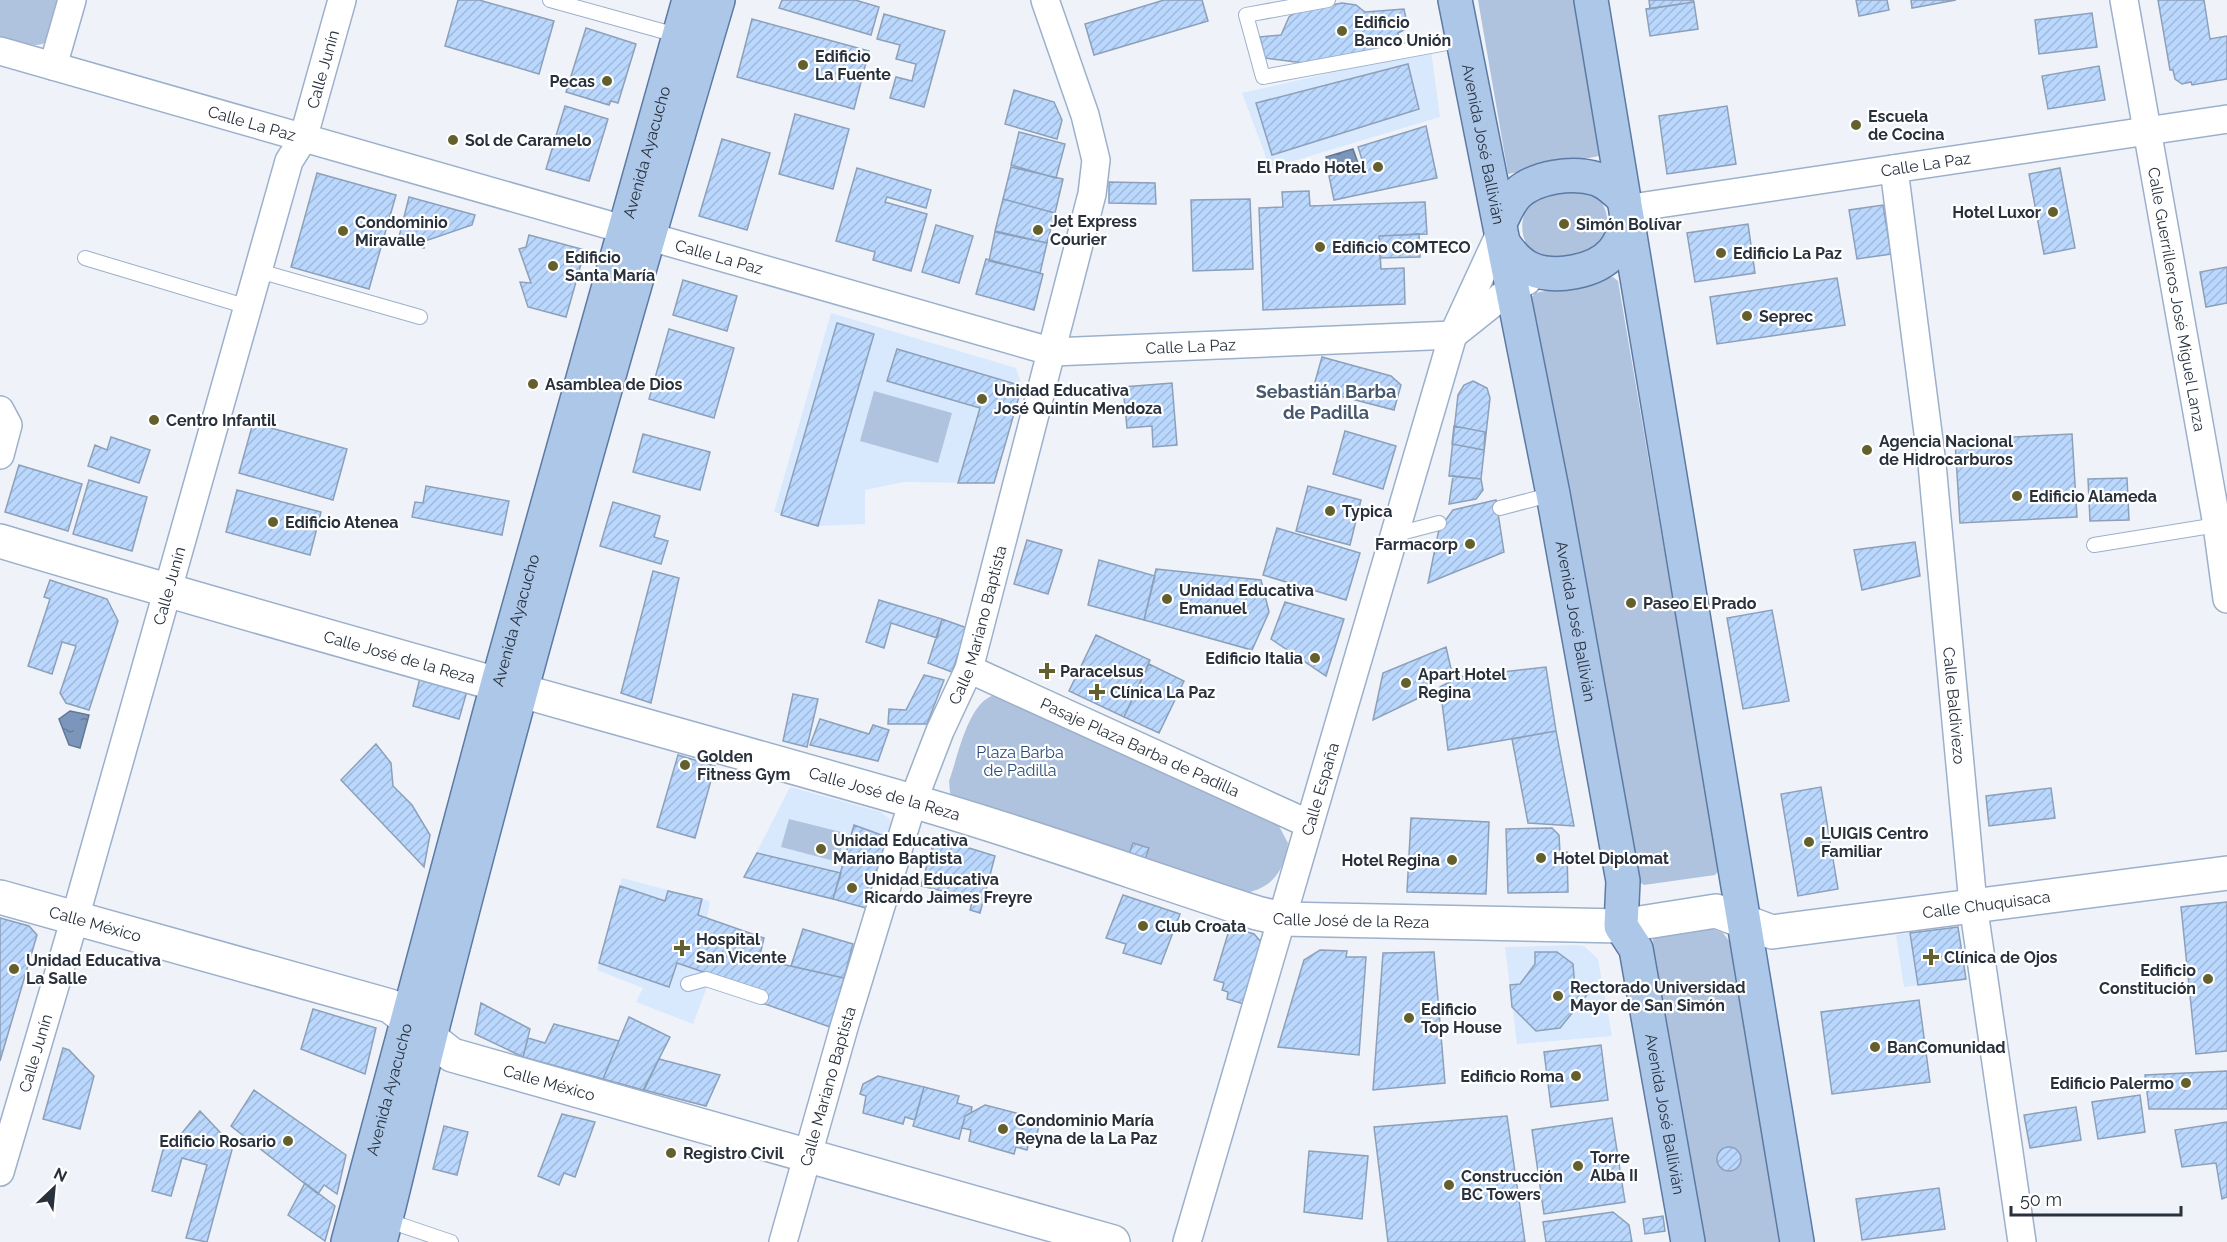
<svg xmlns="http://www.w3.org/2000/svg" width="2227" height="1242" viewBox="0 0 2227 1242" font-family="Raleway,sans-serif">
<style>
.built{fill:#d8e8fd}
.green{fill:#b0c3de}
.water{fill:url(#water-ripples);stroke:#627894;stroke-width:1.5}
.building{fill:url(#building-hatch);stroke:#8ca0ba;stroke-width:1.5}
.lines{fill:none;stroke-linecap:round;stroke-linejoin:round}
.lane-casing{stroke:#9cb0cb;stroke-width:16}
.street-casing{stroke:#9cb0cb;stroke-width:30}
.secondary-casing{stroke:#9cb0cb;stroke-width:36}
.primary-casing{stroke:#5c7aa3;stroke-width:36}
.lane{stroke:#fff;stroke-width:14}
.street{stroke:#fff;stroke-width:27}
.secondary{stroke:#fff;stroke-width:33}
.primary{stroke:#adc7e9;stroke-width:33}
.poi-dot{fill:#63602d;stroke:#fff;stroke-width:2}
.labels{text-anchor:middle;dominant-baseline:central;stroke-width:4.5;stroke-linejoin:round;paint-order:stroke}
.poi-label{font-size:16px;font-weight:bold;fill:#29313c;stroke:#fff;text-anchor:start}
.street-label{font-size:16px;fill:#29313c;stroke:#fff}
.park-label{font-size:16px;fill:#264b7b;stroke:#fff}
.neighbourhood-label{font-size:18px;font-weight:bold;fill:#475971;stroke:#fff}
</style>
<defs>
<pattern id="water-ripples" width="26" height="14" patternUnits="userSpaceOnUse" patternTransform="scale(1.5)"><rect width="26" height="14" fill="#7b96ba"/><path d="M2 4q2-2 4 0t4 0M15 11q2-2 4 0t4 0" fill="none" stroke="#657b98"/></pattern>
<pattern id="building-hatch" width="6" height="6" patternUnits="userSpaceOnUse" patternTransform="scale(1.5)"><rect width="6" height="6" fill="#bad7fd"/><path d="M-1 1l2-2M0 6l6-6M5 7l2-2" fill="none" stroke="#a0b9da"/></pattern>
</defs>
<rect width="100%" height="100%" fill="#eff3f9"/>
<path class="built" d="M1431,50L1440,117L1270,168L1242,93Z
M831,313L1016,368L1022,386L994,483L904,482L865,490V524L818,526L774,512Z
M790,787L881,812L890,819L891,825L866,908L744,877Z
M622,878L710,901L707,918L764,938L759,959L844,978L830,1027L708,984L693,1024L636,1002L643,988L597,970Z
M1958,927L1966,979L1904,987L1896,935Z
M1574,945L1584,946L1598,959L1612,1036L1517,1044L1505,947Z"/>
<path class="green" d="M0,0H63C49,49 51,52 0,37Z
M1478,0H1574L1599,156L1508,174Z
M1566,190C1574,191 1583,191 1590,193C1609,200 1613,231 1599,244C1587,257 1553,262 1537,254C1516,244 1518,206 1539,197C1547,193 1558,192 1566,190Z
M1613,277L1618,281L1719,870L1715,875L1644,885L1639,882L1532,297L1535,293Z
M874,391L952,413L938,463L860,441Z
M995,695L1273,815L1288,843C1284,870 1274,887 1246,893L956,800L950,793L949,781C958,757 968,701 995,695Z
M789,819L845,833L838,862L781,847Z
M1713,929L1723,933L1730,942L1780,1242H1703L1652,946L1653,939L1658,935Z"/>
<path class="water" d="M1353,149L1358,163L1331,171L1326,157Z
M70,711L89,715L80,748L69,745L59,719Z"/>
<path class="building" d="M458,0H479L554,21L539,74L445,46Z
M782,0H855L879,7L871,35L779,8Z
M1164,0H1202L1208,21L1094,55L1085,24Z
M1649,0H1693L1694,2L1650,9Z
M1856,0H1887L1889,10L1859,16Z
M1911,0H1956L1912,8Z
M2158,0H2204L2210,39L2227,36V79L2192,85L2191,82L2182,84L2175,79L2173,70H2170Z
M1694,2L1698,29L1650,36L1646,9Z
M1342,3L1356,5L1365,12L1404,9L1408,28L1398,33L1400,45L1304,63L1265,58L1260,37L1281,35L1289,17L1298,11Z
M2092,13L2097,47L2039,54L2035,20Z
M884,14L945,31L924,107L890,98L896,77L912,81L916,64L896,59L900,45L877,39Z
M752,19L869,51L854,109L737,77Z
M586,28L636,44L618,103L611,101L609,105L566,92Z
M1408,64L1419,109L1272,155L1256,103Z
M2099,66L2105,100L2048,109L2042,76Z
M1014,90L1054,102L1062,120L1057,139L1005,124Z
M565,106L608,119L589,181L546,169Z
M1727,106L1736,164L1667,174L1659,116Z
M795,114L849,129L833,189L779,174Z
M1426,126L1437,178L1334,200L1329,176L1364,166L1358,147Z
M1019,132L1065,144L1056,178L1011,165Z
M722,139L770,153L747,230L699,216Z
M1011,167L1063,179L1055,213L1003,199Z
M857,168L931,190L926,208L887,197L885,202L927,214L911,271L873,260L875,252L836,241Z
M2060,168L2075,248L2044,254L2029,174Z
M317,173L396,195L369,289L291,267Z
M1109,182L1155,183L1156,204L1109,203Z
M1309,191L1310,206L1425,202L1427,234L1379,236L1381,269L1404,268L1405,304L1263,310L1259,208L1283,207L1282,192Z
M409,197L475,215L472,225L425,241L424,248L398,241Z
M1003,199L1055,213L1047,243L995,231Z
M1250,199L1253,269L1193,271L1191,200Z
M1883,205L1891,254L1857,259L1849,210Z
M1748,224L1755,273L1695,282L1687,233Z
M936,225L973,236L959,283L922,272Z
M995,232L1047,243L1040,273L989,261Z
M1419,234L1420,257L1380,258L1379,236Z
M529,235L585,250L566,317L528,307L520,282L531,283L519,249L526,247Z
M986,259L1043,274L1034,310L976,294Z
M2227,267V303L2206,307L2200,272Z
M1837,278L1845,325L1717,344L1710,297Z
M683,280L737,296L727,331L673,315Z
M837,323L874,334L818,526L781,515Z
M669,329L734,348L714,418L649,399Z
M897,349L1022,386L994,483H958L980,408L887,381Z
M1322,357L1391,376L1401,385L1394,410L1313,389Z
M1473,381L1487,388L1490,398L1481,479L1449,476L1458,395L1464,385Z
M1172,383L1177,445L1153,447L1152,426L1127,428L1123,387Z
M253,423L347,449L333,500L239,473Z
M1454,426L1485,432L1484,450L1452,444Z
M1345,431L1396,446L1383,489L1333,474Z
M643,434L710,452L700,490L633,472Z
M2072,434L2077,517L1960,523L1955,440Z
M111,437L150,450L139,483L88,466L95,445L107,450Z
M19,465L82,484L68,531L5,512Z
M1453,476L1481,479L1483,490L1476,499L1449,504Z
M2127,478L2129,520L2090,521L2088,479Z
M89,480L147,497L132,551L73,534Z
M426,486L509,501L502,535L412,517L415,502L423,503Z
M1308,486L1361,500L1350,545L1296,531Z
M237,490L321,512L310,555L226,532Z
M1496,500L1504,552L1428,583L1439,529L1453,510Z
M613,502L660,516L654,537L668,541L661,564L600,546Z
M1277,528L1360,553L1346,600L1263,575Z
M1027,540L1062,550L1048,594L1014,584Z
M1915,542L1920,576L1862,590L1854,550Z
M1099,560L1155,576L1144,620L1088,605Z
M1156,569L1261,580L1269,612L1252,650L1144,620Z
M653,571L679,578L651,703L621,693Z
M50,580L107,599L118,621L89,710L66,703L60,693L76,646L62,642L52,674L28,666L50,599L44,597Z
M879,600L942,619L937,638L891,623L884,648L866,642Z
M1285,602L1344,619L1326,676L1271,639Z
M1772,610L1789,701L1743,709L1727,618Z
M942,619L967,628L952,672L928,663Z
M1096,635L1150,660L1124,717L1069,691Z
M1446,647L1452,673L1427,684L1429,693L1373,720L1383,673Z
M1149,664L1184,681L1159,733L1124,717Z
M1546,667L1556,731L1448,750L1440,687L1459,677Z
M924,675L944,680L927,724H888L889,709L906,710Z
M420,678L467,691L459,719L413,706Z
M793,694L818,699L807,747L783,741Z
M820,719L869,734L873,725L889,730L878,761L810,745Z
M1556,731L1574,826L1528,823L1512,739Z
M376,744L391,763L393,786L412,805L430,835L424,867L341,780Z
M678,755L715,766L695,838L657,827Z
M1821,787L1838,889L1798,896L1781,794Z
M2051,788L2055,818L1989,826L1986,796Z
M1411,818L1489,822L1486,894L1407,892Z
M854,825L887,837L866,908L833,899Z
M1552,828L1559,835L1560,853L1567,852L1568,892L1508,893L1506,829Z
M940,839L995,856L980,913L970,910L973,898L921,886L933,844Z
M1133,843L1149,848L1145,859L1129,854Z
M757,853L841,873L833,899L744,877Z
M620,886L665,901L668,891L702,899L698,915L764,938L759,959L844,978L830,1027L759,1002L762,992L677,963L669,987L599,963Z
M1123,895L1180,914L1161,964L1123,953L1126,944L1106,938Z
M2227,902V1051L2196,1054L2181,907Z
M0,918L29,926L37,935L0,1061Z
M1230,927L1254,934L1262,943L1247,1005L1227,999L1228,992L1222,990L1224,983L1214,980Z
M1958,927L1966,979L1918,985L1910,933Z
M803,929L853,944L844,978L791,966Z
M1320,950L1347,951L1346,957H1366L1359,1055L1278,1047L1304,960Z
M1434,952L1445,1083L1373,1090L1383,953Z
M1535,952H1557L1573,964L1575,988L1580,982L1590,991L1560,1028L1536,1031L1512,1007L1510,985L1520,984L1535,964Z
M1919,1000L1930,1082L1832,1094L1821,1012Z
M481,1003L530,1029L523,1057L475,1034Z
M313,1009L376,1028L365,1074L301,1049Z
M629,1017L670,1037L643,1090L603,1079Z
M554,1024L619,1041L603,1079L523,1057L528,1038L545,1043Z
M1601,1045L1608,1100L1551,1107L1544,1052Z
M63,1048L69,1050L94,1076L80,1129L43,1119Z
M659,1059L720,1075L706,1106L644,1090Z
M2227,1071V1109H2149L2145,1075Z
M878,1076L924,1087L915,1120L905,1117L903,1124L863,1113L866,1096L860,1094L863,1084Z
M924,1087L959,1096L957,1103L972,1107L971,1113L965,1116L959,1139L913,1126Z
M254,1090L346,1155L337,1194L324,1185L318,1194L231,1126Z
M2140,1095L2145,1132L2098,1139L2092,1102Z
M985,1105L1035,1118L1039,1126L1037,1134L1030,1138L1027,1150L1016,1147L1014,1154L969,1141L971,1130L962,1128L965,1116Z
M2076,1107L2081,1140L2030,1148L2024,1115Z
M200,1111L233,1146L207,1242L186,1238L207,1165L182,1158L171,1196L152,1191L165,1142L167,1138L173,1144Z
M562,1114L595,1122L575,1177L564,1173L559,1185L538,1176Z
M1507,1116L1525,1242H1388L1374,1127Z
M1612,1118L1625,1202L1544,1214L1532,1130Z
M2227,1122V1197L2222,1199L2216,1163L2182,1167L2175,1130Z
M444,1126L468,1132L457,1175L433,1169Z
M1717 1159a12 12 0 1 1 24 0a12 12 0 1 1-24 0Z
M1309,1151L1368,1156L1362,1219L1304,1212Z
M305,1183L335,1206L325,1241L288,1215Z
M1939,1188L1945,1229L1862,1240L1856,1199Z
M1613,1212L1629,1225L1632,1242H1546L1543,1222Z
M1663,1216L1665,1231L1645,1234L1643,1219Z"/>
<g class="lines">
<defs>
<path id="lane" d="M550,0L680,36
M1328,0L1246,15L1263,77L1463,40
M85,258L248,307
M259,271L420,317
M1500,508L1553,494
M1397,534L1439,523
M2094,545L2217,525
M688,984L706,979L761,997
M386,1220L451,1242"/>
<g id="street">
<path id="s1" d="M2124,0L2217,525L2227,599"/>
<path id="s2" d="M0,51L1053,352L1453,335L1512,288L1527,281"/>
<path d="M53,66L72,0"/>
<path id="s3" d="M1894,169L1932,464L1973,904L2022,1242"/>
<path id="s4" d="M1625,209L2227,119"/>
<path d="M0,410L8,425L0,455"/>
<path id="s5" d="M969,669L1309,824"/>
<path id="s6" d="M0,1172L75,918L289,161L303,139L342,0"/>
<path id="s7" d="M783,1242L845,1024L913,801L940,731L969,669L1092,194L1096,160L1085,115L1045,0"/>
<path id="s8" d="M1187,1242L1453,335L1502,229"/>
</g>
<g id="secondary">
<path id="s9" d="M0,541C303,632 608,714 912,801C1028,834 1142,876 1257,913L1282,919L1621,926L1716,911L1772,932L2227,873"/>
<path id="s10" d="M0,897L390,1006L452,1055L1113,1242"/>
</g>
<g id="primary">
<path id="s11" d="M1455,0L1553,494L1623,881L1621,926L1636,949L1688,1242"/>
<path d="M1591,0L1797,1242"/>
<path d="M1500,223C1505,213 1509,202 1517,194C1535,177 1573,171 1597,179C1608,183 1616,191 1624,199"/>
<path d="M1504,244C1511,254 1519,264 1531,269C1555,279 1596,272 1613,252C1620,244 1624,233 1627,223"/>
<path id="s12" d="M348,1242L498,682L689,0"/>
<path d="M380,1242C400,1165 417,1087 437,1010C523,671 619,335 718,0"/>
</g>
</defs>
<use href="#lane" class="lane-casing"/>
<use href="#street" class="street-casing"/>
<use href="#secondary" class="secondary-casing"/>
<use href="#primary" class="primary-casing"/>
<use href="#lane" class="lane"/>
<use href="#street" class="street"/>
<use href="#secondary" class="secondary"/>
<use href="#primary" class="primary"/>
</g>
<g class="poi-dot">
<circle cx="1342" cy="31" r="6"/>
<circle cx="803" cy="65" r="6"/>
<circle cx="607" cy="81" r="6"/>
<circle cx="1856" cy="125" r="6"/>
<circle cx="453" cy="140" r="6"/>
<circle cx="1378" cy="167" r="6"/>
<circle cx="2053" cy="212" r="6"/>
<circle cx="1564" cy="224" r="6"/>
<circle cx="1038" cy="230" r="6"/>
<circle cx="343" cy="231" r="6"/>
<circle cx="1320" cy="247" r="6"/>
<circle cx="1721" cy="253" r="6"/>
<circle cx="553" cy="266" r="6"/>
<circle cx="1747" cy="316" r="6"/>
<circle cx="533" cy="384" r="6"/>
<circle cx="982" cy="399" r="6"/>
<circle cx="154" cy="420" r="6"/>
<circle cx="1867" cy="450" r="6"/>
<circle cx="2017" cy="496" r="6"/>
<circle cx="1330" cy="511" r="6"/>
<circle cx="273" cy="522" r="6"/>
<circle cx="1470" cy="544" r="6"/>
<circle cx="1167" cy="599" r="6"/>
<circle cx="1631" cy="603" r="6"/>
<circle cx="1315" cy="658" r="6"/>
<path d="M1044 662h6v6h6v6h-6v6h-6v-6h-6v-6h6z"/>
<circle cx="1406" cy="683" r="6"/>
<path d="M1094 683h6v6h6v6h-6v6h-6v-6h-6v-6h6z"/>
<circle cx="685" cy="765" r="6"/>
<circle cx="1809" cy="842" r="6"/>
<circle cx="821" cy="849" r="6"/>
<circle cx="1541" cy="858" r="6"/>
<circle cx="1452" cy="860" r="6"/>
<circle cx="852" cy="888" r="6"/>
<circle cx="1143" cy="926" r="6"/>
<path d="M679 939h6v6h6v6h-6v6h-6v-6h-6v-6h6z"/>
<path d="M1928 948h6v6h6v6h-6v6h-6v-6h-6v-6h6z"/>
<circle cx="14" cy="969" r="6"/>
<circle cx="2208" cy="979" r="6"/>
<circle cx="1558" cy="996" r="6"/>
<circle cx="1409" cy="1018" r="6"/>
<circle cx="1875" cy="1047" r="6"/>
<circle cx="1576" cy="1076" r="6"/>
<circle cx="2186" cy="1083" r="6"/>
<circle cx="1003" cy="1129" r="6"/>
<circle cx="288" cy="1141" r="6"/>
<circle cx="671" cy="1153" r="6"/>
<circle cx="1578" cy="1166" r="6"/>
<circle cx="1449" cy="1185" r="6"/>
</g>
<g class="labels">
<g class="poi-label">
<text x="1354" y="22">Edificio<tspan x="1354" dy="18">Banco Unión</tspan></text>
<text x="815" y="56">Edificio<tspan x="815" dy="18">La Fuente</tspan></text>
<text x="595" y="81" text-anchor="end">Pecas</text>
<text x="1868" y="116">Escuela<tspan x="1868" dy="18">de Cocina</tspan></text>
<text x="465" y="140">Sol de Caramelo</text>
<text x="1366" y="167" text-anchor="end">El Prado Hotel</text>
<text x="2041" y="212" text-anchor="end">Hotel Luxor</text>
<text x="1050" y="221">Jet Express<tspan x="1050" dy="18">Courier</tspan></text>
<text x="355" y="222">Condominio<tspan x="355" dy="18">Miravalle</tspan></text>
<text x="1576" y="224">Simón Bolívar</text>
<text x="1332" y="247">Edificio COMTECO</text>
<text x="1733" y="253">Edificio La Paz</text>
<text x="565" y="257">Edificio<tspan x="565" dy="18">Santa María</tspan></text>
<text x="1759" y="316">Seprec</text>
<text x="545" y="384">Asamblea de Dios</text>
<text x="994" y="390">Unidad Educativa<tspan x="994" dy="18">José Quintín Mendoza</tspan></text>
<text x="166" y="420">Centro Infantil</text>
<text x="1879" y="441">Agencia Nacional<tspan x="1879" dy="18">de Hidrocarburos</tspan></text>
<text x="2029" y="496">Edificio Alameda</text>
<text x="1342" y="511">Typica</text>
<text x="285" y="522">Edificio Atenea</text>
<text x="1458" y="544" text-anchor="end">Farmacorp</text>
<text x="1179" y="590">Unidad Educativa<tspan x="1179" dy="18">Emanuel</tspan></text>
<text x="1643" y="603">Paseo El Prado</text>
<text x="1303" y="658" text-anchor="end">Edificio Italia</text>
<text x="1060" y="671">Paracelsus</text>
<text x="1418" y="674">Apart Hotel<tspan x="1418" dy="18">Regina</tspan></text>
<text x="1110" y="692">Clínica La Paz</text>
<text x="697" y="756">Golden<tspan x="697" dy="18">Fitness Gym</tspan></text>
<text x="1821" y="833">LUIGIS Centro<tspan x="1821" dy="18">Familiar</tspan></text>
<text x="833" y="840">Unidad Educativa<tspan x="833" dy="18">Mariano Baptista</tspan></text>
<text x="1553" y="858">Hotel Diplomat</text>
<text x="1440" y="860" text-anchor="end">Hotel Regina</text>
<text x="864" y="879">Unidad Educativa<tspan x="864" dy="18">Ricardo Jaimes Freyre</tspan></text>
<text x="1155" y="926">Club Croata</text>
<text x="696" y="939">Hospital<tspan x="696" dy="18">San Vicente</tspan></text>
<text x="1944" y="957">Clínica de Ojos</text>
<text x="26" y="960">Unidad Educativa<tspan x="26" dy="18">La Salle</tspan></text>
<text x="2196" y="970" text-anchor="end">Edificio<tspan x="2196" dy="18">Constitución</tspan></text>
<text x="1570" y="987">Rectorado Universidad<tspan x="1570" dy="18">Mayor de San Simón</tspan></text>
<text x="1421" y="1009">Edificio<tspan x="1421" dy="18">Top House</tspan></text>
<text x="1887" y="1047">BanComunidad</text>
<text x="1564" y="1076" text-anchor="end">Edificio Roma</text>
<text x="2174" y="1083" text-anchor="end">Edificio Palermo</text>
<text x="1015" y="1120">Condominio María<tspan x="1015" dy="18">Reyna de la La Paz</tspan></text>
<text x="276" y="1141" text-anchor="end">Edificio Rosario</text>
<text x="683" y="1153">Registro Civil</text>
<text x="1590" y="1157">Torre<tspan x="1590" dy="18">Alba II</tspan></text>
<text x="1461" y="1176">Construcción<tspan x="1461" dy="18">BC Towers</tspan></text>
</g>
<g class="street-label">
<text stroke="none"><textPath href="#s6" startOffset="1150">Calle Junín</textPath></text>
<text stroke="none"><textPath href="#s2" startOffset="262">Calle La Paz</textPath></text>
<text stroke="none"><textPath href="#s11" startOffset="147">Avenida José Ballivián</textPath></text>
<text stroke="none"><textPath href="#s12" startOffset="1130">Avenida Ayacucho</textPath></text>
<text stroke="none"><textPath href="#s4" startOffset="304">Calle La Paz</textPath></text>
<text stroke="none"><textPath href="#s2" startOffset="748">Calle La Paz</textPath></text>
<text stroke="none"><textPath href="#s1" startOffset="304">Calle Guerrilleros José Miguel Lanza</textPath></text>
<text stroke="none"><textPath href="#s2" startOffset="1233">Calle La Paz</textPath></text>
<text stroke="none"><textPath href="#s6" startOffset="610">Calle Junín</textPath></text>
<text stroke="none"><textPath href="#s12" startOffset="644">Avenida Ayacucho</textPath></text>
<text stroke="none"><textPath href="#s11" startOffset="633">Avenida José Ballivián</textPath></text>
<text stroke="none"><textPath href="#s7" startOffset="648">Calle Mariano Baptista</textPath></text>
<text stroke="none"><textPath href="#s9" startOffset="416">Calle José de la Reza</textPath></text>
<text stroke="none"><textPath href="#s3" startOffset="540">Calle Baldiviezo</textPath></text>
<text stroke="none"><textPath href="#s5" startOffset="188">Pasaje Plaza Barba de Padilla</textPath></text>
<text stroke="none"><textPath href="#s8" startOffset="472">Calle España</textPath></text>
<text stroke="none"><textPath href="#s9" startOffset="920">Calle José de la Reza</textPath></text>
<text stroke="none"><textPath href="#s9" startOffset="2048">Calle Chuquisaca</textPath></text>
<text stroke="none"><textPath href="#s9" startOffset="1406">Calle José de la Reza</textPath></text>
<text stroke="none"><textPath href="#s10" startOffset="99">Calle México</textPath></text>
<text stroke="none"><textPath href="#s6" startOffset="124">Calle Junín</textPath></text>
<text stroke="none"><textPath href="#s10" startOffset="585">Calle México</textPath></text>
<text stroke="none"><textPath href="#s7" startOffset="162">Calle Mariano Baptista</textPath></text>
<text stroke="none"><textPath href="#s12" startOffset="158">Avenida Ayacucho</textPath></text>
<text stroke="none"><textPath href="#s11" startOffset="1137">Avenida José Ballivián</textPath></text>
</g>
<g class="park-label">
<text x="1020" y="752">Plaza Barba<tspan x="1020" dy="18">de Padilla</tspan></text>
</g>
<g class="neighbourhood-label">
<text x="1326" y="391">Sebastián Barba<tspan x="1326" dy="21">de Padilla</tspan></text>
</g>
</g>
<g transform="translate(54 1188) rotate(26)" stroke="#ffffff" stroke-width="4.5" paint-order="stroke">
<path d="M0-4.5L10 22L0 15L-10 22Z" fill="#29313c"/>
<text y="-9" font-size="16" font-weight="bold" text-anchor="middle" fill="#29313c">N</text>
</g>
<path d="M2011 1206v9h170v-9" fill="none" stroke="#29313c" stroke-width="3"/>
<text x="2020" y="1206" font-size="18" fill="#29313c" stroke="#ffffff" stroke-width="4.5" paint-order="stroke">50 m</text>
</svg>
